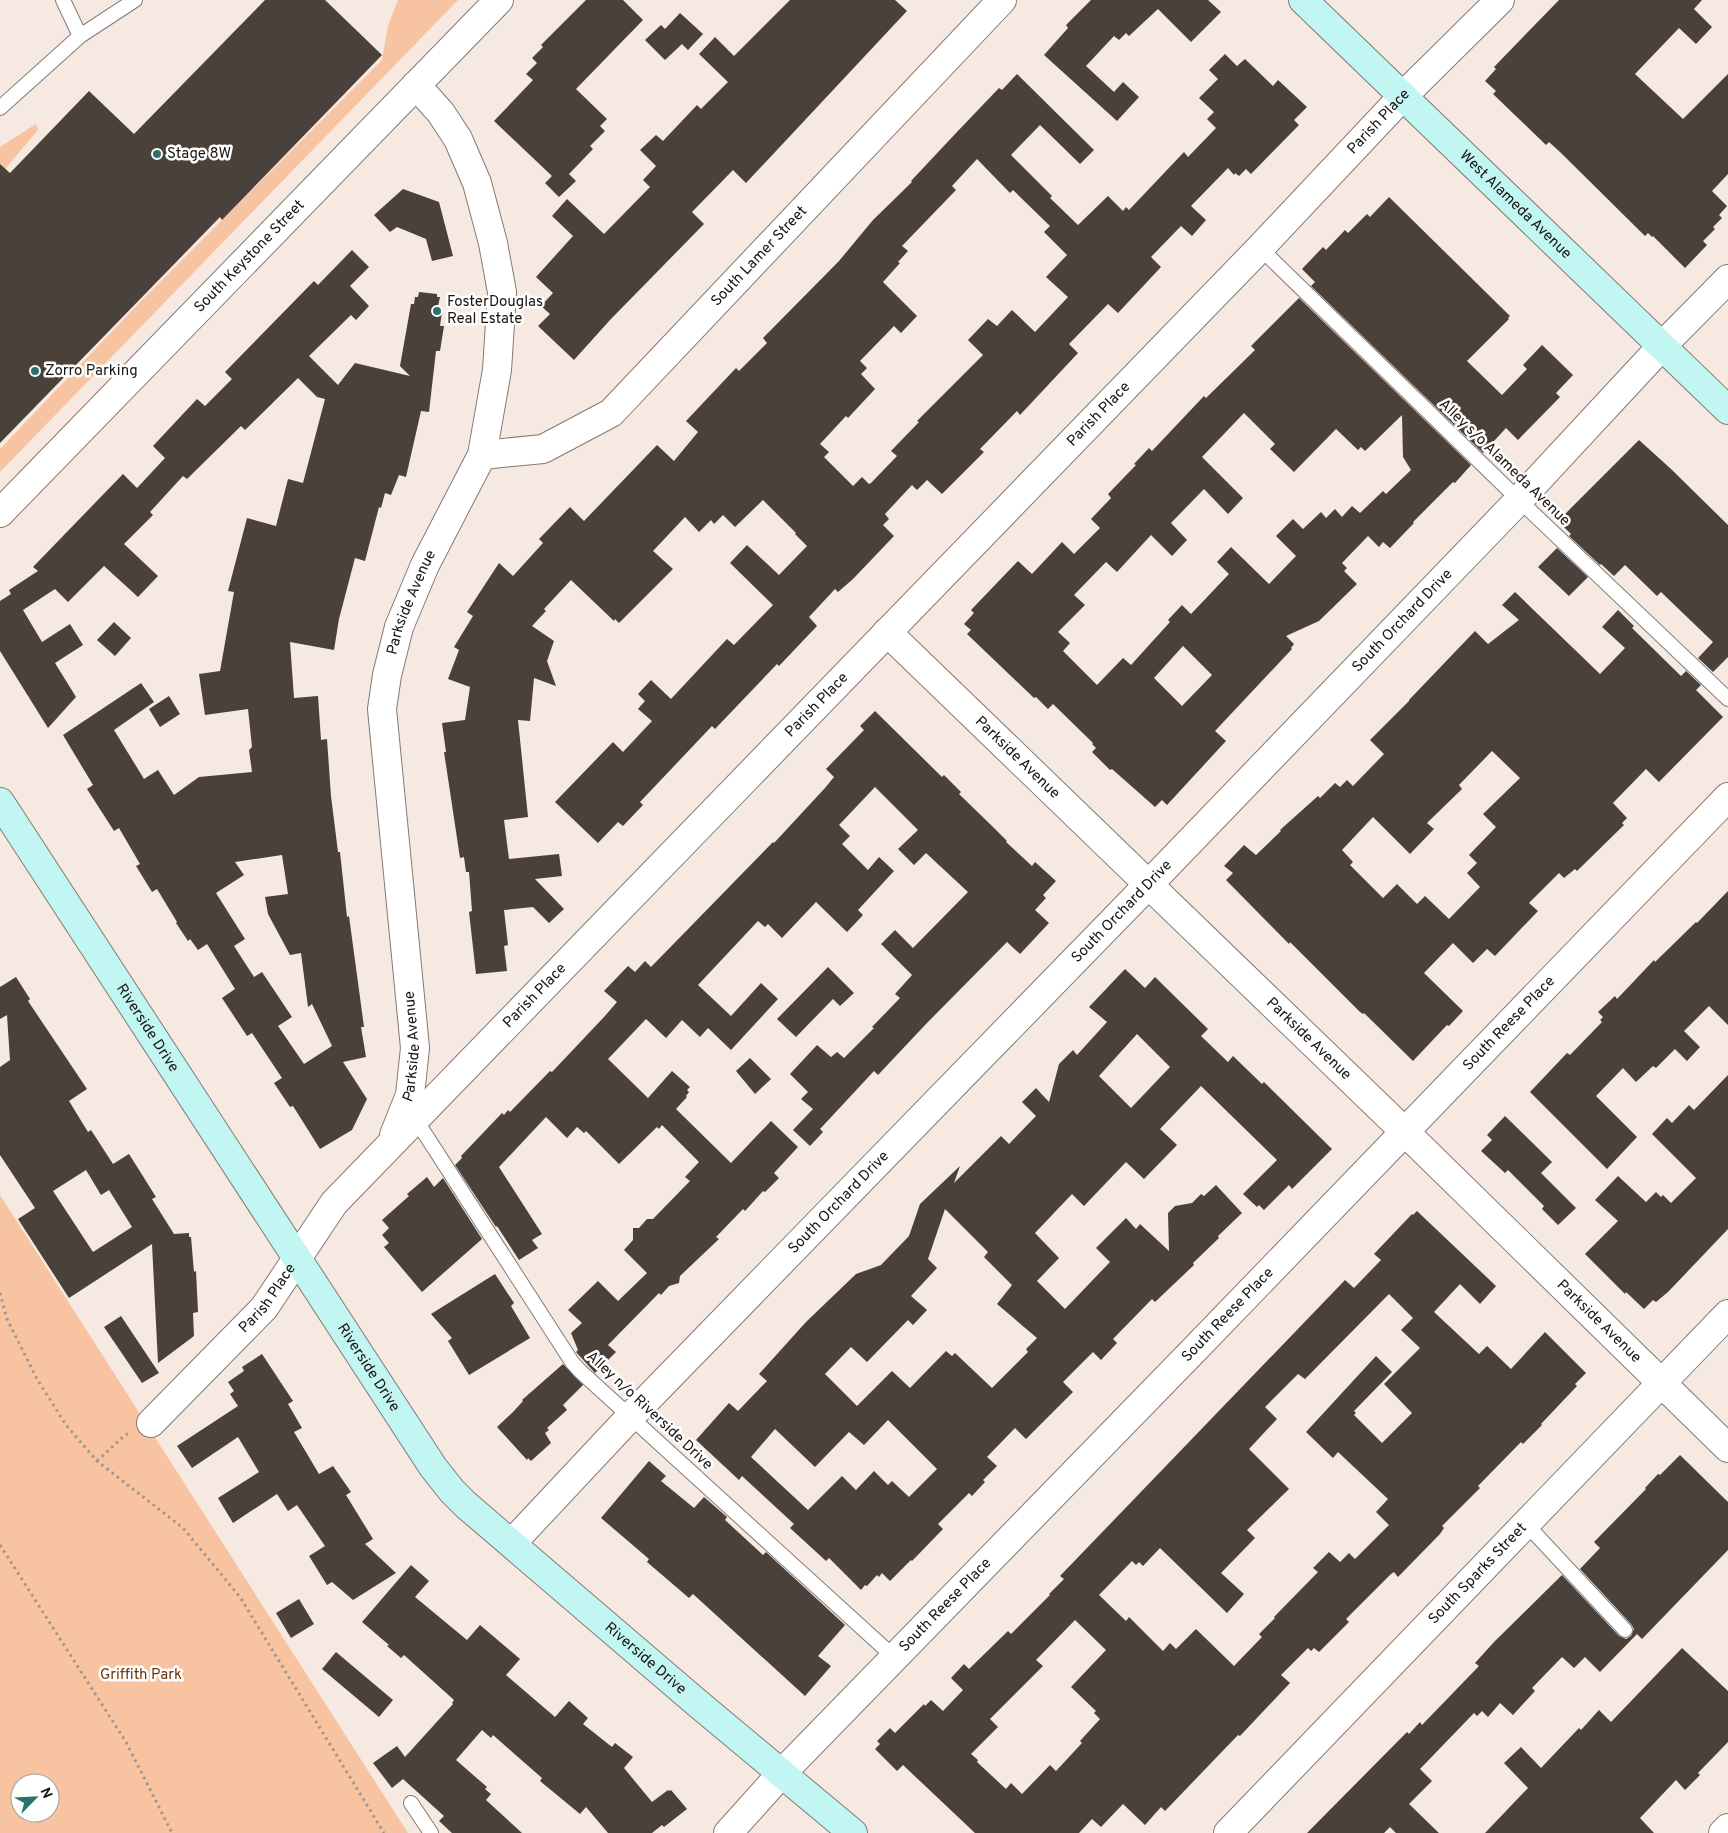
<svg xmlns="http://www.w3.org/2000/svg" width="1728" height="1833" viewBox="0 0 1728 1833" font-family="Overpass,sans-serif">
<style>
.green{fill:#f8c3a0;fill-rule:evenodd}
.building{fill:#4a413b;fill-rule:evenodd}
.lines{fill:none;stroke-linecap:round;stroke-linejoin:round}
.service-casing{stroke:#847a73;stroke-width:16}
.minor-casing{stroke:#847a73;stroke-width:30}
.secondary-casing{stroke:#847a73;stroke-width:30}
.path{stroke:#9f9691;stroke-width:3;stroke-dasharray:2.5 4;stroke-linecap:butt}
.service{stroke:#fff;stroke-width:14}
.minor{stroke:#fff;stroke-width:28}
.secondary{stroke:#c1f6f2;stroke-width:28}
.poi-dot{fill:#2a736c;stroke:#fff;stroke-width:2}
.labels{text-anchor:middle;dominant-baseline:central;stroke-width:5;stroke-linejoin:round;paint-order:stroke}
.street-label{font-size:15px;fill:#191512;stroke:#fff}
.poi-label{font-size:15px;fill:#191512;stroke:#fff;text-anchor:start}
.park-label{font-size:15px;fill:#693508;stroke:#fff}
</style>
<rect width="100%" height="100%" fill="#f5e9e2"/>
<path class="green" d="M398,0H458L0,472V449L141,301L382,60L388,26Z
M36,124L38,130L0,175V147Z
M0,1195L408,1833H0ZM20,1783H50V1813H20Z"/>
<path class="building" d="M265,0H325L382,55L222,220L220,217L0,443V164L10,173L89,91L134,134Z
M586,0H623L643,20L576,89L607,119L600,126L605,131L590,146L593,149L569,174L576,181L559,197L545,183L552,176L494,121L533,80L526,74L537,63L532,58L543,47L541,45Z
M790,0H895L907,11L746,183L733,170L692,212L704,224L610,320L574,360L538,326L550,314L541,306L553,293L536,277L573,236L552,216L567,199L604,234L650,187L643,180L656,166L640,150L656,135L663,141L697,105L701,109L728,82L699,54L715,37L734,56Z
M1091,0H1208L1221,12L1191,42L1158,9L1129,36L1126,33L1119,40L1114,36L1086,66L1114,92L1123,82L1139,97L1117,121L1044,55L1068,28L1066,25Z
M1559,0H1702L1694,9L1712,27L1696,44L1679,28L1635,74L1683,119L1728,74V174L1712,191L1727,206L1719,215L1722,218L1713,227L1715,229L1703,241L1707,245L1685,268L1653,236L1652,237L1648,233L1645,236L1560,152L1549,142L1546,145L1493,94L1496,91L1485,81L1496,69L1494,67Z
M680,13L703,34L688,50L682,44L665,60L645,40L661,25L665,29Z
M1225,54L1237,66L1245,59L1273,86L1278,80L1307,107L1294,120L1299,125L1251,174L1246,169L1239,176L1235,173L1234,175L1228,168L1191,206L1206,220L1192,236L1181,226L1151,257L1161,267L1118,313L1108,304L1069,344L1078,353L1020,415L1017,411L980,449L984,452L942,494L927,480L917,490L912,485L885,514L889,519L883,525L894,536L853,579L838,592L835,589L809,617L817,626L779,666L777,664L715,729L712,726L640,802L643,805L623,826L618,822L598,843L555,802L613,742L623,752L652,721L638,709L645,701L638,694L651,680L671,699L727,639L734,645L773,605L730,563L747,545L779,575L807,546L795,534L796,533L763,500L735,527L723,515L714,524L711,520L699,532L685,517L653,551L673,569L619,623L615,619L614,621L571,580L544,609L546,611L532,626L554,641L547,661L556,686L534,678L530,721L518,720L528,817L504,820L509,859L559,854L562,876L535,879L564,909L549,923L533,907L504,910L508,945L504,946L507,971L476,974L469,912L472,911L469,872H466L464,857L460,858L446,765L444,752H446L442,723L465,720L470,687L448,679L459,650L454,647L473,616L467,612L499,563L513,576L543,543L539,539L570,507L584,521L657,445L674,461L698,432L686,421L736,368L739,371L767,343L763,338L839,261L873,220L912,182L911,181L956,133L999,88L1002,90L1017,74L1094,150L1080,164L1040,125L1011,155L1052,196L1050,198L1078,225L1108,196L1123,211L1126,207L1129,210L1184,152L1188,157L1216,128L1207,119L1214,112L1199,98L1218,79L1209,70ZM977,159L1010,193L1013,190L1050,226L1044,232L1067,255L1046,277L1068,297L1035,332L1012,310L997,326L988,319L968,340L983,355L917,421L919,422L891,451L897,456L871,483L869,484L862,477L853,486L824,457L829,452L820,444L846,416L848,418L875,389L861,374L867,368L860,361L894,326L901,333L917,316L883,282L900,263L898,262L908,251L902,246L956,190L952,186Z
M403,189L439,202L453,256L432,261L426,239L397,227L390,232L374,215Z
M1389,197L1510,316L1508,318L1509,319L1467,361L1502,395L1527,369L1523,365L1542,345L1573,375L1556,393L1560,397L1518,440L1506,428L1483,453L1311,286L1315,282L1302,269L1323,247L1326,250L1345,230L1348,233L1367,214L1370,217Z
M352,250L369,267L350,286L369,306L356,320L351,315L309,356L338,385L355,363L410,376L400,366L411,304H414L415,297H418L419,292L437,294V297H440L437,311L442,312L440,326H444L440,351H436L429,412L421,411L406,477L399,475L391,495L385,493L381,508L379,507L365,561L355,558L339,619L334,650L290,642L294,698L318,696L321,740L327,739L331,796L338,852H340L347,917L349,916L364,1027H361L366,1057L343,1062L367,1099L352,1130L320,1149L293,1106L290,1107L274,1083L282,1078L252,1033L247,1036L222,998L235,989L207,944L198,950L190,939L188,941L176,923L177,922L157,889L152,892L136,866L140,864L119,828L114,831L87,789L93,785L63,735L141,683L154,702L114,730L144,779L158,770L174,795L199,777L252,772L249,750L252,747L248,709L205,715L199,674L220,671L234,592L228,591L247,518L276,526L288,479L303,483L325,399L317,397L298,378L245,430L241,426L187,479L183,476L150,512L153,515L124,544L158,576L138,597L104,566L68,602L55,589L23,610L42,642L70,624L83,645L55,663L76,697L48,728L0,651V601L11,594L9,590L38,571L33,567L123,474L137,488L165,458L153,446L197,399L205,406L232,379L225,372L314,281L318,285ZM282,855L288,894L265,897L268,914L290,955L301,953L308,1007L312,1004L332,1046L304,1064L278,1026L292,1017L262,972L254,977L234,946L245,939L216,893L244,875L235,862Z
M1299,298L1471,465L1455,483L1453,482L1413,522L1414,523L1390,548L1383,542L1379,547L1368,536L1342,563L1347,568L1344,571L1357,584L1319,621L1286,636L1294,644L1291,648L1292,649L1215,731L1226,741L1167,805L1162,800L1155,807L1112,769L1110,770L1092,752L1096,748L1092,744L1093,743L1053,704L1048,709L1036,697L1034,698L967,634L971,630L964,624L974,613L971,610L1018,561L1032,574L1062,542L1074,554L1100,528L1091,519L1111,498L1108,494L1136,465L1134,464L1149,448L1152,451L1204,396L1206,398L1255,350L1251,346ZM1244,413L1275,444L1270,449L1294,472L1336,429L1358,450L1361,447L1365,451L1402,415L1403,457L1411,470L1386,494L1383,491L1360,513L1352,506L1342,517L1335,509L1326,518L1321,512L1303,529L1293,519L1276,536L1296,556L1269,584L1231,547L1217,562L1229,574L1191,614L1182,605L1168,620L1170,622L1131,665L1123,658L1097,685L1063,651L1070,643L1058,632L1085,605L1074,595L1106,562L1117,572L1151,535L1172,556L1187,540L1171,523L1204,489L1228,514L1243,498L1202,457ZM1183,646L1212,675L1182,706L1154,678Z
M1639,440L1671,469L1728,525V657L1713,672L1698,658L1713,642L1661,592L1657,596L1625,565L1614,576L1601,564L1600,565L1569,536L1571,534L1558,521Z
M1557,548L1588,577L1569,596L1538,567Z
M1515,592L1600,674L1625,648L1602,627L1618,610L1634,626L1632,628L1681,676L1686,671L1701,685L1696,690L1723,717L1659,782L1646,769L1613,803L1627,818L1622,823L1624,825L1577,871L1575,869L1564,878L1559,873L1529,903L1538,911L1495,956L1487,949L1473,963L1453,943L1424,973L1463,1011L1449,1026L1447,1025L1413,1061L1364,1013L1363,1014L1360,1012L1290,942L1289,944L1226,880L1233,873L1224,866L1244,845L1256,855L1281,831L1280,830L1318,796L1320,798L1335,783L1340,787L1347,780L1353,786L1384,754L1370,740L1409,701V700L1475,631L1488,644L1519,620L1502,605ZM1492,751L1520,778L1483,814L1496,827L1469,855L1477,863L1467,873L1480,887L1449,919L1425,896L1417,904L1397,884L1383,898L1350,865L1353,862L1342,850L1373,817L1410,854L1434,829L1427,823L1462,789L1459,785Z
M114,622L131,638L115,656L97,640Z
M169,696L180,714L160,727L149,709Z
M875,711L942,777L944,775L961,792L959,794L991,825L1007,841L1006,842L1032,866L1035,862L1056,881L1043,895L1046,898L1035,910L1049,923L1020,954L1007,942L926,1024L878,1075L874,1071L820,1129L823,1132L810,1146L793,1130L813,1109L801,1099L808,1092L790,1074L817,1045L831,1057L837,1052L844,1058L874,1028L872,1027L900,998L895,994L912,975L881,944L895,930L913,948L968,892L926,853L914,865L898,849L918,830L875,787L839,825L850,836L842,844L868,870L879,857L894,871L858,910L863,915L847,932L816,902L782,938L768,924L765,927L758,921L698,985L731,1016L761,983L778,999L731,1050L708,1028L700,1037L682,1020L666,1038L646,1019L608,1059L648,1098L672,1071L690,1087L687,1090L689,1092L686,1096L687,1097L676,1109L731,1163L771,1121L798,1147L774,1173L779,1178L765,1192L763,1191L745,1211L743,1209L716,1237L719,1239L680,1276L679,1283L669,1286L661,1295L659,1293L608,1345L616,1352L595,1373L576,1352L578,1350L571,1333L582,1323L568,1310L598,1281L618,1301L647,1273L624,1250L633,1240V1228H639L647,1219H653L690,1181L685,1177L699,1162L662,1125L659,1129L657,1127L619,1164L586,1131L584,1133L577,1127L567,1138L546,1117L499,1167L542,1234L532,1240L538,1248L519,1260L497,1226L496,1227L455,1165L462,1158L461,1156L502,1113L504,1115L508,1110L510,1112L550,1071L552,1072L604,1017L617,1002L604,991L628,966L635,972L645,961L651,967L773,842L774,843L825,788L834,777L826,769L864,730L860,726Z
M1728,891V1025L1709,1006L1684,1031L1700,1047L1687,1061L1675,1049L1656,1068L1653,1066L1636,1082L1623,1068L1596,1096L1637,1137L1607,1169L1530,1092L1567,1053L1570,1055L1602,1022L1600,1020L1603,1017L1598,1012L1615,996L1617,999L1654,960L1655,962L1696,922L1697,923Z
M828,967L854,993L840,1006L833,999L796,1037L777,1019Z
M1125,969L1145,988L1155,977L1208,1029L1201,1036L1228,1062L1233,1056L1262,1084L1264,1082L1332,1149L1292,1189L1289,1185L1264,1210L1259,1205L1257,1207L1243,1194L1277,1160L1201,1086L1160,1129L1177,1145L1144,1179L1126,1162L1084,1206L1072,1194L1035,1233L1059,1258L1037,1281L1065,1309L1110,1262L1096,1248L1126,1218L1136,1229L1140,1224L1169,1251L1168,1213L1175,1206L1192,1203L1201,1194L1204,1196L1216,1185L1242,1213L1218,1236L1219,1238L1193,1263L1194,1265L1155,1302L1152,1299L1113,1339L1117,1343L1101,1360L1093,1352L1063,1382L1073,1392L1026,1439L1015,1428L987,1457L997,1466L983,1480L985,1482L972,1496L969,1493L938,1524L943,1529L912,1561L911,1560L890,1581L882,1573L879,1577L877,1575L867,1586L865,1585L861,1590L829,1558L826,1561L790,1528L794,1524L742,1476L739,1480L696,1440L729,1403L738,1411L767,1381L759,1374L806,1322L856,1274L881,1265L909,1236L920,1204L960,1166L954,1183L1001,1136L1009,1144L1036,1116L1022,1102L1036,1088L1049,1102L1059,1064L1073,1050L1077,1055L1107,1022L1089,1007ZM1137,1034L1170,1067L1131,1108L1099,1076ZM945,1209L988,1252L984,1257L1012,1285L997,1304L1037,1338L1026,1349L1028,1352L992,1388L955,1353L952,1356L946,1351L910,1388L892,1371L857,1406L825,1374L851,1347L867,1362L908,1320L913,1325L927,1310L911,1296L937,1268L928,1259ZM888,1420L937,1469L909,1497L892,1481L888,1485L874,1471L856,1490L842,1476L808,1510L751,1457L775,1429L815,1467L849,1432L864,1445Z
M16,977L30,999L28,1001L87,1089L69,1101L88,1132L91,1130L113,1164L129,1154L156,1197L152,1199L174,1234L189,1233V1237H191L194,1272L196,1271L198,1312L193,1313L194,1336L158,1363L152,1244L69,1298L18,1219L35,1208L0,1155V1067L10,1060L7,1015L0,1019V987ZM86,1170L101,1195L109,1190L132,1227L93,1252L53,1191Z
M750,1058L771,1079L755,1094L736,1071Z
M1728,1075V1229L1668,1292L1656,1302L1653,1300L1644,1309L1626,1292L1625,1294L1585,1254L1618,1221L1595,1200L1618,1176L1646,1202L1656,1192L1661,1197L1663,1195L1671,1203L1696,1178L1652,1134L1667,1118L1672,1123L1689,1105L1694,1110Z
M1505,1116L1552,1162L1541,1173L1576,1208L1558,1225L1542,1209L1544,1206L1508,1170L1505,1173L1481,1151L1492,1140L1487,1135Z
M427,1177L434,1187L443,1178L482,1239L422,1292L384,1247L389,1243L382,1235L389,1228L382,1220L409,1196L407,1194Z
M1417,1211L1496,1286L1480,1304L1460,1284L1434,1312L1479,1354L1487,1346L1511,1369L1545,1332L1586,1373L1575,1384L1577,1386L1541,1424L1542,1425L1523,1444L1521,1442L1478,1486L1480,1488L1442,1526L1444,1528L1440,1534L1398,1577L1394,1572L1391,1574L1346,1619L1349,1622L1319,1652L1314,1648L1311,1651L1308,1648L1281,1675L1290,1683L1240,1736L1238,1735L1165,1811L1161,1807L1145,1825L1123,1804L1101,1827L1092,1819L1079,1833H975L903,1765L897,1771L875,1749L880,1744L877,1741L890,1728L895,1733L924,1704L925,1706L931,1700L943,1711L963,1690L951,1678L964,1664L969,1669L1008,1631L1011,1634L1050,1595L1049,1594L1064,1579L1060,1576L1345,1280L1354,1288L1381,1260L1374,1254L1412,1214L1413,1215ZM1389,1294L1413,1318L1401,1330L1420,1348L1384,1384L1412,1413L1382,1443L1354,1415L1356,1413L1354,1411L1392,1372L1376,1356L1306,1432L1333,1458L1338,1452L1388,1499L1376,1512L1389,1525L1355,1559L1349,1553L1340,1562L1329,1552L1313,1568L1318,1572L1274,1617L1275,1618L1259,1634L1262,1637L1234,1666L1196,1629L1176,1649L1170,1643L1163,1651L1129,1617L1126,1621L1099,1595L1132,1561L1136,1565L1139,1562L1143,1566L1160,1548L1227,1613L1244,1594L1221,1573L1255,1538L1247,1530L1289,1489L1249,1449L1277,1419L1265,1407L1298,1374L1305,1379ZM1075,1620L1106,1650L1071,1687L1096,1711L1094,1713L1100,1719L1080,1741L1082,1743L1056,1771L1050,1765L1022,1794L1011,1783L1006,1789L977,1762L978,1760L971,1754L998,1727L990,1719L1043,1666L1036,1660Z
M495,1274L514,1303L511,1306L530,1338L469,1375L448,1341L452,1338L431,1314Z
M121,1316L159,1373L142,1383L104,1327Z
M262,1354L293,1401L288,1404L302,1428L294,1432L319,1474L333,1466L351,1492L346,1495L373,1539L365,1544L396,1573L353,1600L332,1582L327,1585L309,1556L325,1546L297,1505L288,1511L277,1494L233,1523L218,1498L259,1472L238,1437L192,1468L177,1446L238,1406L230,1394L234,1391L228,1382L244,1371L242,1367Z
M563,1364L583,1385L563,1405L567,1410L547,1428L549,1430L545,1433L551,1443L531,1461L528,1458L527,1460L497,1427L513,1412L523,1401L522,1400Z
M1680,1455L1728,1502V1550L1642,1639L1637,1634L1600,1672L1585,1657L1574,1668L1562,1657L1532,1688L1535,1691L1513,1715L1500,1703L1488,1717L1482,1711L1477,1716L1474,1713L1420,1769L1432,1781L1409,1804L1439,1833H1396L1390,1827L1384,1833H1307L1407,1732L1409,1734L1420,1722L1422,1725L1479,1666L1475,1663L1494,1642L1562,1575L1619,1636L1626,1639L1631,1636L1634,1629L1631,1624L1580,1569L1600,1548L1594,1542L1646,1489L1645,1488L1658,1474L1660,1475Z
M649,1461L666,1476L661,1481L694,1508L704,1497L727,1517L725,1520L763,1555L766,1552L845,1625L818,1656L831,1666L805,1696L693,1594L689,1598L647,1562L649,1559L601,1518Z
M411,1565L429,1581L415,1597L467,1640L480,1625L520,1659L506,1675L555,1717L569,1701L588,1718L583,1724L612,1747L615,1743L633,1757L624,1768L652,1802L668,1790L669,1791L671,1790L687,1809L664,1827L662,1825L652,1833H608L586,1807L580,1814L540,1781L542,1778L493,1735L491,1738L482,1730L456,1760L487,1787L485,1789L491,1794L486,1800L522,1833H452L439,1821L444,1816L403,1779L392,1788L373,1763L397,1746L405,1757L453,1704L452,1703L454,1700L404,1655L401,1658L387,1646L389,1645L362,1622Z
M299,1599L314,1624L291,1638L276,1613Z
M1682,1648L1728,1691V1742L1698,1773L1700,1775L1685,1790L1676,1780L1640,1818L1654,1833H1485L1528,1788L1504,1763L1521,1747L1541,1768L1579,1728L1581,1730L1599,1710L1611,1722Z
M336,1652L393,1700L379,1717L322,1669Z"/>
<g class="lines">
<defs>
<path id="service" d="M63,0L80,36
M0,108L80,36L135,0
M1260,248L1519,500L1728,699
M416,1120L572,1362L580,1371L894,1657
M1527,1525L1625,1630
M411,1803L431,1833"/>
<g id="minor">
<path id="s1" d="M482,455L543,449L611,413L1002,0"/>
<path id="s2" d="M0,513L499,0"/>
<path id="s3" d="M887,632L1405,1132L1728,1448"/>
<path id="s4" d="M394,1135L410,1095L415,1048L382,709L387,675L399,627L425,565L482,455L497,370L502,292L493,243L477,183L458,139L441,113L416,85"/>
<path id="s5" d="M151,1423L264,1308L334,1203L1260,248L1403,96L1500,0"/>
<path id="s6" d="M512,1543L630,1417L1149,884L1519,500L1662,346L1728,279"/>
<path id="s7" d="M728,1833L782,1773L1194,1350L1728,797"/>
<path id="s8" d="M1228,1833L1728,1314"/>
<path d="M1723,1833L1728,1828"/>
</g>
<g id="secondary">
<path id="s9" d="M1303,0L1728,410"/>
<path id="s10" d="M0,802L433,1467L452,1491L466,1505L696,1702L853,1833"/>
</g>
</defs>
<use href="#service" class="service-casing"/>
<use href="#minor" class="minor-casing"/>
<use href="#secondary" class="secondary-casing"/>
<path class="path" d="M0,1293L7,1319L37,1379L66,1425L97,1461L183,1528L240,1597L384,1833
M97,1461L125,1435L130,1433
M0,1545L126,1742L172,1833"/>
<use href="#service" class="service"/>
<use href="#minor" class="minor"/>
<use href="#secondary" class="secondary"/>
</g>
<g class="poi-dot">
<circle cx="157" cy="154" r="5"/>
<circle cx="437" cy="311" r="5"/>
<circle cx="35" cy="371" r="5"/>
</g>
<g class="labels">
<g class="street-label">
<text stroke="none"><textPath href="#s5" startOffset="1791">Parish Place</textPath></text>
<text stroke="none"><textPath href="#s9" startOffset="295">West Alameda Avenue</textPath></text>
<text stroke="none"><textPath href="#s2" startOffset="358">South Keystone Street</textPath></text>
<text stroke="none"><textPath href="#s1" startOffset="354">South Lamer Street</textPath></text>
<text stroke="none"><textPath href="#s5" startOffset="1386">Parish Place</textPath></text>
<text transform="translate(1504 463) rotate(44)">Alley s/o Alameda Avenue</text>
<text stroke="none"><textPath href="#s4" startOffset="542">Parkside Avenue</textPath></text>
<text stroke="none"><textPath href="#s6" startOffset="1282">South Orchard Drive</textPath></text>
<text stroke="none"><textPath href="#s5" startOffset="981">Parish Place</textPath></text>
<text stroke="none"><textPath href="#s3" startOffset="181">Parkside Avenue</textPath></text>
<text stroke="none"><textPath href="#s6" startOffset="878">South Orchard Drive</textPath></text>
<text stroke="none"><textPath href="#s5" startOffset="576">Parish Place</textPath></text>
<text stroke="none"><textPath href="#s7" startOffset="1125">South Reese Place</textPath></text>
<text stroke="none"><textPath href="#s10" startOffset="270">Riverside Drive</textPath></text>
<text stroke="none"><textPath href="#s3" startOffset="586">Parkside Avenue</textPath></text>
<text stroke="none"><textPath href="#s4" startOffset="92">Parkside Avenue</textPath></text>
<text stroke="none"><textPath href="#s6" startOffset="472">South Orchard Drive</textPath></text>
<text stroke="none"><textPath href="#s5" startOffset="171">Parish Place</textPath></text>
<text stroke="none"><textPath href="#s7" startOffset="720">South Reese Place</textPath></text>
<text stroke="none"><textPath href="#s3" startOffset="991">Parkside Avenue</textPath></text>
<text stroke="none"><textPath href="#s10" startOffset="675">Riverside Drive</textPath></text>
<text transform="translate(649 1411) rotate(43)">Alley n/o Riverside Drive</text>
<text stroke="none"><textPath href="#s8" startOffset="360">South Sparks Street</textPath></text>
<text stroke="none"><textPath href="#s7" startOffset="315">South Reese Place</textPath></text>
<text stroke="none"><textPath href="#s10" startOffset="1080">Riverside Drive</textPath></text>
</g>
<g class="poi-label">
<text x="167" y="154">Stage 8W</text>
<text x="447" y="302">FosterDouglas<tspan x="447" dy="17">Real Estate</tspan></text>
<text x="45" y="371">Zorro Parking</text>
</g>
<g class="park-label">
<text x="141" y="1675">Griffith Park</text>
</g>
</g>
<g transform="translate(35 1798) rotate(66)"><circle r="24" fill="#ffffff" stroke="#a3a1a0"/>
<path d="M0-4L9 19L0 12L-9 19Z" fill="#2a736c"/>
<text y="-8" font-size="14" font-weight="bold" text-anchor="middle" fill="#191512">N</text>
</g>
</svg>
